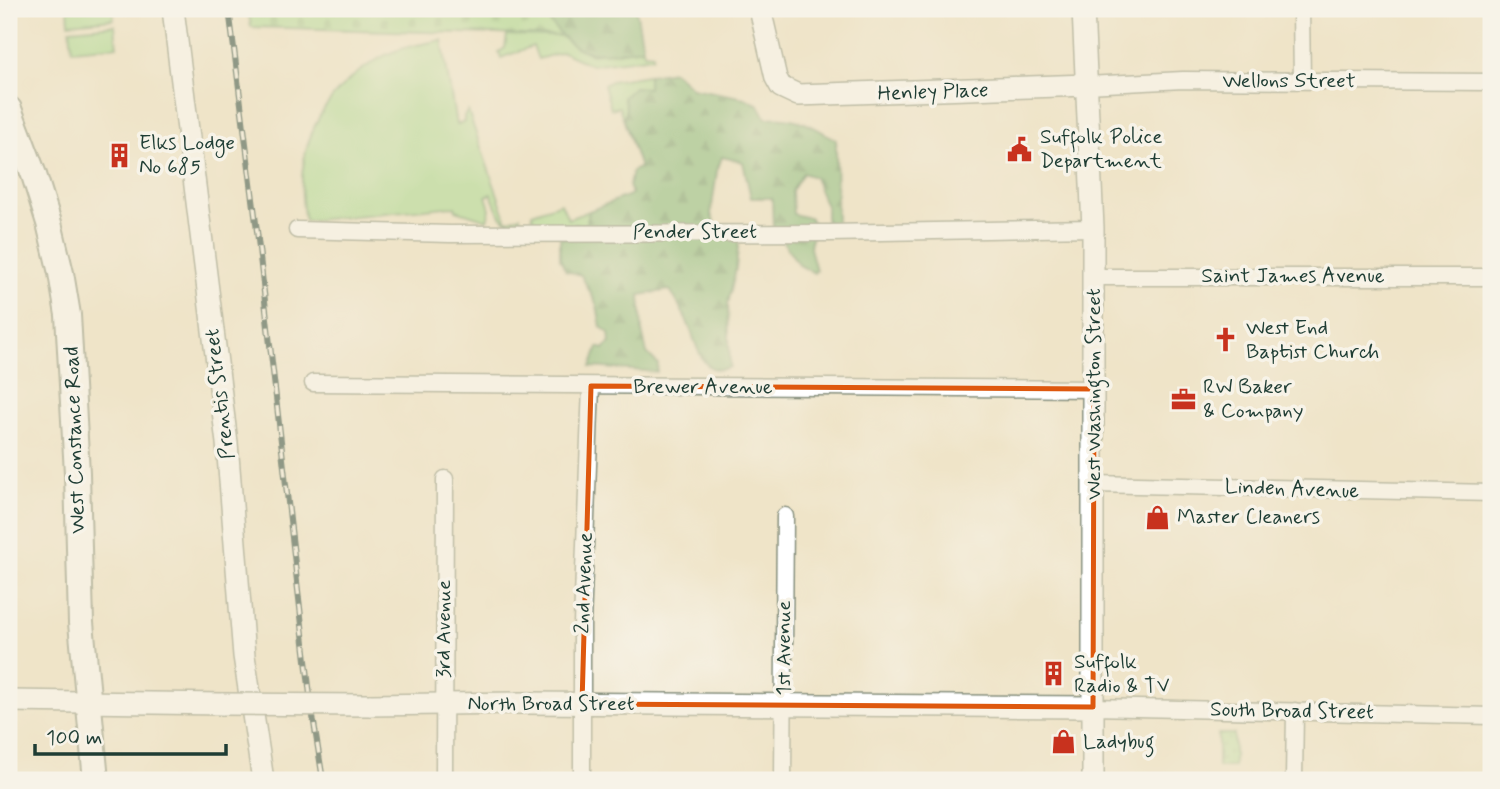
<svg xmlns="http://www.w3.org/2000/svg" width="1500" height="789" viewBox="0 0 1500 789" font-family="Mynerve,sans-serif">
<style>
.green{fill:#a2da8c;stroke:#608c60;stroke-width:2}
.forest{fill:url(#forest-firs);stroke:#507c56;stroke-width:2}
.cemetery{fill:url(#cemetery-stones);stroke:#608c60;stroke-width:2}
.park{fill:url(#park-dots);stroke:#608c60;stroke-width:2}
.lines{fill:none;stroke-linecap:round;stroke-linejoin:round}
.street-casing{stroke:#87907e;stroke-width:19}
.secondary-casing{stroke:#87907e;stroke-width:24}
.primary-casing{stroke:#87907e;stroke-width:28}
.street{stroke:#fff;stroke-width:16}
.secondary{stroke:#fff;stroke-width:21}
.primary{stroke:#fff;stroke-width:24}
.rail-casing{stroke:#1f3d34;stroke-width:6}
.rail{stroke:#f7f3e8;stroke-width:3.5;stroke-dasharray:10;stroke-linecap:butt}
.secondary-bridge-casing{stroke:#87907e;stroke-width:24;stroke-linecap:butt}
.secondary-bridge{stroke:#fff;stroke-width:21}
.marked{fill:none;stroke:#de580e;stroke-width:5;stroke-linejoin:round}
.labels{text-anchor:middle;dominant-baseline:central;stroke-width:7;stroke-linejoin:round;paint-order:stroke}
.street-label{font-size:21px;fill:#1f3d34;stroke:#f7f3e8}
.poi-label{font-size:21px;fill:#1f3d34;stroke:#f7f3e8;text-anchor:start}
</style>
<defs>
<pattern id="forest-firs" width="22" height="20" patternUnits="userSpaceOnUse" patternTransform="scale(1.75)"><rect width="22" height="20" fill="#81ba78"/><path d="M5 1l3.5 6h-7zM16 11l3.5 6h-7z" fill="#699863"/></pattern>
<pattern id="cemetery-stones" width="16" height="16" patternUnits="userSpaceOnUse" patternTransform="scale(1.75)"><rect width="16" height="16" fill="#a2da8c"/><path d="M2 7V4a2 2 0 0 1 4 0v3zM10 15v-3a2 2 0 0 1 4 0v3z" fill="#8bbc79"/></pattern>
<pattern id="park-dots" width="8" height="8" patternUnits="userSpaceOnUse" patternTransform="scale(1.75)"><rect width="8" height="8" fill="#a2da8c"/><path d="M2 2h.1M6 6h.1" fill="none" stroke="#8bbc79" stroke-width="1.8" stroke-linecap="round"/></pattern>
</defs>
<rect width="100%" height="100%" fill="#f7f3e8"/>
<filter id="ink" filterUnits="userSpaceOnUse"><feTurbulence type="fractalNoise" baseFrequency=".0143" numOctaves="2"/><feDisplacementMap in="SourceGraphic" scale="14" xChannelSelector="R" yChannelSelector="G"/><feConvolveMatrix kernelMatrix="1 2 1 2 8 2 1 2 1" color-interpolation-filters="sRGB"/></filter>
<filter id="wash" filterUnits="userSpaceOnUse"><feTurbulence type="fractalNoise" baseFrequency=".00686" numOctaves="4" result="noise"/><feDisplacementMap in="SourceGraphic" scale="28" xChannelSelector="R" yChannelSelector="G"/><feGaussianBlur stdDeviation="1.57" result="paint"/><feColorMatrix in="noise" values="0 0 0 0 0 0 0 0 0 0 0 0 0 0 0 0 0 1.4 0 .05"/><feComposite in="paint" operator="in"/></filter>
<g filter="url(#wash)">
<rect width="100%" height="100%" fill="#efe4c8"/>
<path class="green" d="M68,9H113L114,19L69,23Z
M115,25L117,46L72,50L70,29Z
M507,35L560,36L590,54L643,48L644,53L653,54V57L591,65L563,52L538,59L533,46L501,58L499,52L505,48Z
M442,40L456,125L464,122V116L468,111L507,221L520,216L521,223C502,228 497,209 491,194L486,196L490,209L487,220L456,210L455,206L305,221C292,152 318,93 380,58C399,47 421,44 442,40Z
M648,75V88L626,106L624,121L619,107L611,109L604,85L611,81Z
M561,203L568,219L589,211L587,224L541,225L533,219L532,213Z"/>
<path class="forest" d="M540,9H636L643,48C584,57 576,58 540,9Z
M673,71L692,88L745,98L759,105L766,118C795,115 812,125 836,140L837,225L826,222V206L814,177L803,173L792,191L793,214L810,218L813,225L810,248L816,270L814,273L799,265L773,227L772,198H751L743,162L722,157L717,171L711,214L720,237L739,239L736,268L728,304L730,367C703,378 698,349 691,331C686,317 678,303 670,290L640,295L642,331L647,353L658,364L657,372L591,367L598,347L604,349L610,342L609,333L601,327L597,305L581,275L566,271L560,258V236H585L589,211L632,194L629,186L632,171L640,168L624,121L626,107L623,97L634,87L648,88V75Z"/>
<path class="cemetery" d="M248,9H540L561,36L251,27Z"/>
<path class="park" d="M1218,734H1234V767H1218Z"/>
</g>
<g filter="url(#ink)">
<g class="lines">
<defs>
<path id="street" d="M1301,9L1302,81
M1087,85L1183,80L1491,82
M297,230L450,234L830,233L1093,228
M1094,277H1491
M313,383L1094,389
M1093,484L1491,493
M1093,707L1491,716
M444,780L445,479
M582,780V624L591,386
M783,780L785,516
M1294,780L1295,711"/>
<path id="secondary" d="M173,9L227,443L244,656L263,780
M760,9L776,78L781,87L798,95L1087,85
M1083,9L1093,228V780
M9,701L223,704
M369,705L523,703L1093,707"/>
<path id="primary" d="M9,109L34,175L49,223L61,273L68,315L77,473L81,623L96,780"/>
</defs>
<use href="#street" class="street-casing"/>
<use href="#secondary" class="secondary-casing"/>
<use href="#primary" class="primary-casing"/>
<use href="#street" class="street"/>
<use href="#secondary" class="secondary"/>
<use href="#primary" class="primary"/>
<defs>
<path id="rail" d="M229,9L257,231L311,704L323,780"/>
</defs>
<use href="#rail" class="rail-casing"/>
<use href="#rail" class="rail"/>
<defs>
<path id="secondary-bridge" d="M223,704L369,705"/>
</defs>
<use href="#secondary-bridge" class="secondary-bridge-casing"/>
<use href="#secondary-bridge" class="secondary-bridge"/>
</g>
</g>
<path d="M0 0H1500V789H0ZM591,386L1094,389L1093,707L582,704Z" fill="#efe4c8" fill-opacity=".55" fill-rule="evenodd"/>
<path class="marked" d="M591,386L1094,389L1093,707L582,704Z"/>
<defs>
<symbol id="civic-bare" viewBox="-9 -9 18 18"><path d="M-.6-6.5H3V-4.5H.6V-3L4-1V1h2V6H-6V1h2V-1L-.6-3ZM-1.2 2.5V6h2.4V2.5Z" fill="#c8321e" stroke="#f7f3e8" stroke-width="2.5" paint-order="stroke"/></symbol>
<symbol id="building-bare" viewBox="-9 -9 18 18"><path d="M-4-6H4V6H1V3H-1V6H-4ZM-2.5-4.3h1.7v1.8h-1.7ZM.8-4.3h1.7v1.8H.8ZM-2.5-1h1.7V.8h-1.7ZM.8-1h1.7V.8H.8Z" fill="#c8321e" stroke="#f7f3e8" stroke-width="2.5" paint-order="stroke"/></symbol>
<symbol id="church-bare" viewBox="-9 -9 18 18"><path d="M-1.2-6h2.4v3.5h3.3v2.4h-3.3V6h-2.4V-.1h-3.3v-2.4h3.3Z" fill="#c8321e" stroke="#f7f3e8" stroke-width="2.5" paint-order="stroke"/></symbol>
<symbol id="office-bare" viewBox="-9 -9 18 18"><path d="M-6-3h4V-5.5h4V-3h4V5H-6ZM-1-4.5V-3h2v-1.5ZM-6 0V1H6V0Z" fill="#c8321e" stroke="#f7f3e8" stroke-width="2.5" paint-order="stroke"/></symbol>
<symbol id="shop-bare" viewBox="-9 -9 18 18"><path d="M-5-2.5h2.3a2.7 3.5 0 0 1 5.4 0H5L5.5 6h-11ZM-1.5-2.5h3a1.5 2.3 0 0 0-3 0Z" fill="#c8321e" stroke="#f7f3e8" stroke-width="2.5" paint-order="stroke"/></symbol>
</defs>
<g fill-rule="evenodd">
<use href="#civic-bare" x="1002" y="132" width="35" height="35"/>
<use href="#building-bare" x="102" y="138" width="35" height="35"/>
<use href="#church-bare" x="1208" y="322" width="35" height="35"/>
<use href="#office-bare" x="1166" y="382" width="35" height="35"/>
<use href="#shop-bare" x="1140" y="500" width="35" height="35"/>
<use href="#building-bare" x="1036" y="656" width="35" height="35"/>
<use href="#shop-bare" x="1046" y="724" width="35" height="35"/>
</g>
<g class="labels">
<g class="street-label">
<text x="1289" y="81">Wellons Street</text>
<text transform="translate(933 92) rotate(-2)">Henley Place</text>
<text x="695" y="232">Pender Street</text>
<text x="1293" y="276">Saint James Avenue</text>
<text x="703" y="387">Brewer Avenue</text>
<text transform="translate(220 394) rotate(-97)">Prentis Street</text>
<text transform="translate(1094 394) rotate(-90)">West Washington Street</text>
<text transform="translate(75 440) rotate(-92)">West Constance Road</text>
<text transform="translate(1292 489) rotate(2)">Linden Avenue</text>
<text transform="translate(584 583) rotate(-88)">2nd Avenue</text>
<text transform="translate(444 629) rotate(-90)">3rd Avenue</text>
<text transform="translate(784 648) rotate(-90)">1st Avenue</text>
<text x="551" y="704">North Broad Street</text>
<text transform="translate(1292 711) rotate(1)">South Broad Street</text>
</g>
<g class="poi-label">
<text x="1040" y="137">Suffolk Police<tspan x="1040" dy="24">Department</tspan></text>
<text x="139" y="143">Elks Lodge<tspan x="139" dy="24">No 685</tspan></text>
<text x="1246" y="328">West End<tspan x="1246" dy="24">Baptist Church</tspan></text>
<text x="1203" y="387">RW Baker<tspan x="1203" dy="24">&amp; Company</tspan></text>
<text x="1177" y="517">Master Cleaners</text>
<text x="1074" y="662">Suffolk<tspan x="1074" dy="24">Radio &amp; TV</tspan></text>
<text x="1083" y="742">Ladybug</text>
</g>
</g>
<rect width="1500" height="789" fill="none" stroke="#f7f3e8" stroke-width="35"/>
<path d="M35 744v10h191v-10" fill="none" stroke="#1f3d34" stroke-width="3.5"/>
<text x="46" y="744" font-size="21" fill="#1f3d34" stroke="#f7f3e8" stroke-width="5" paint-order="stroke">100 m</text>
</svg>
